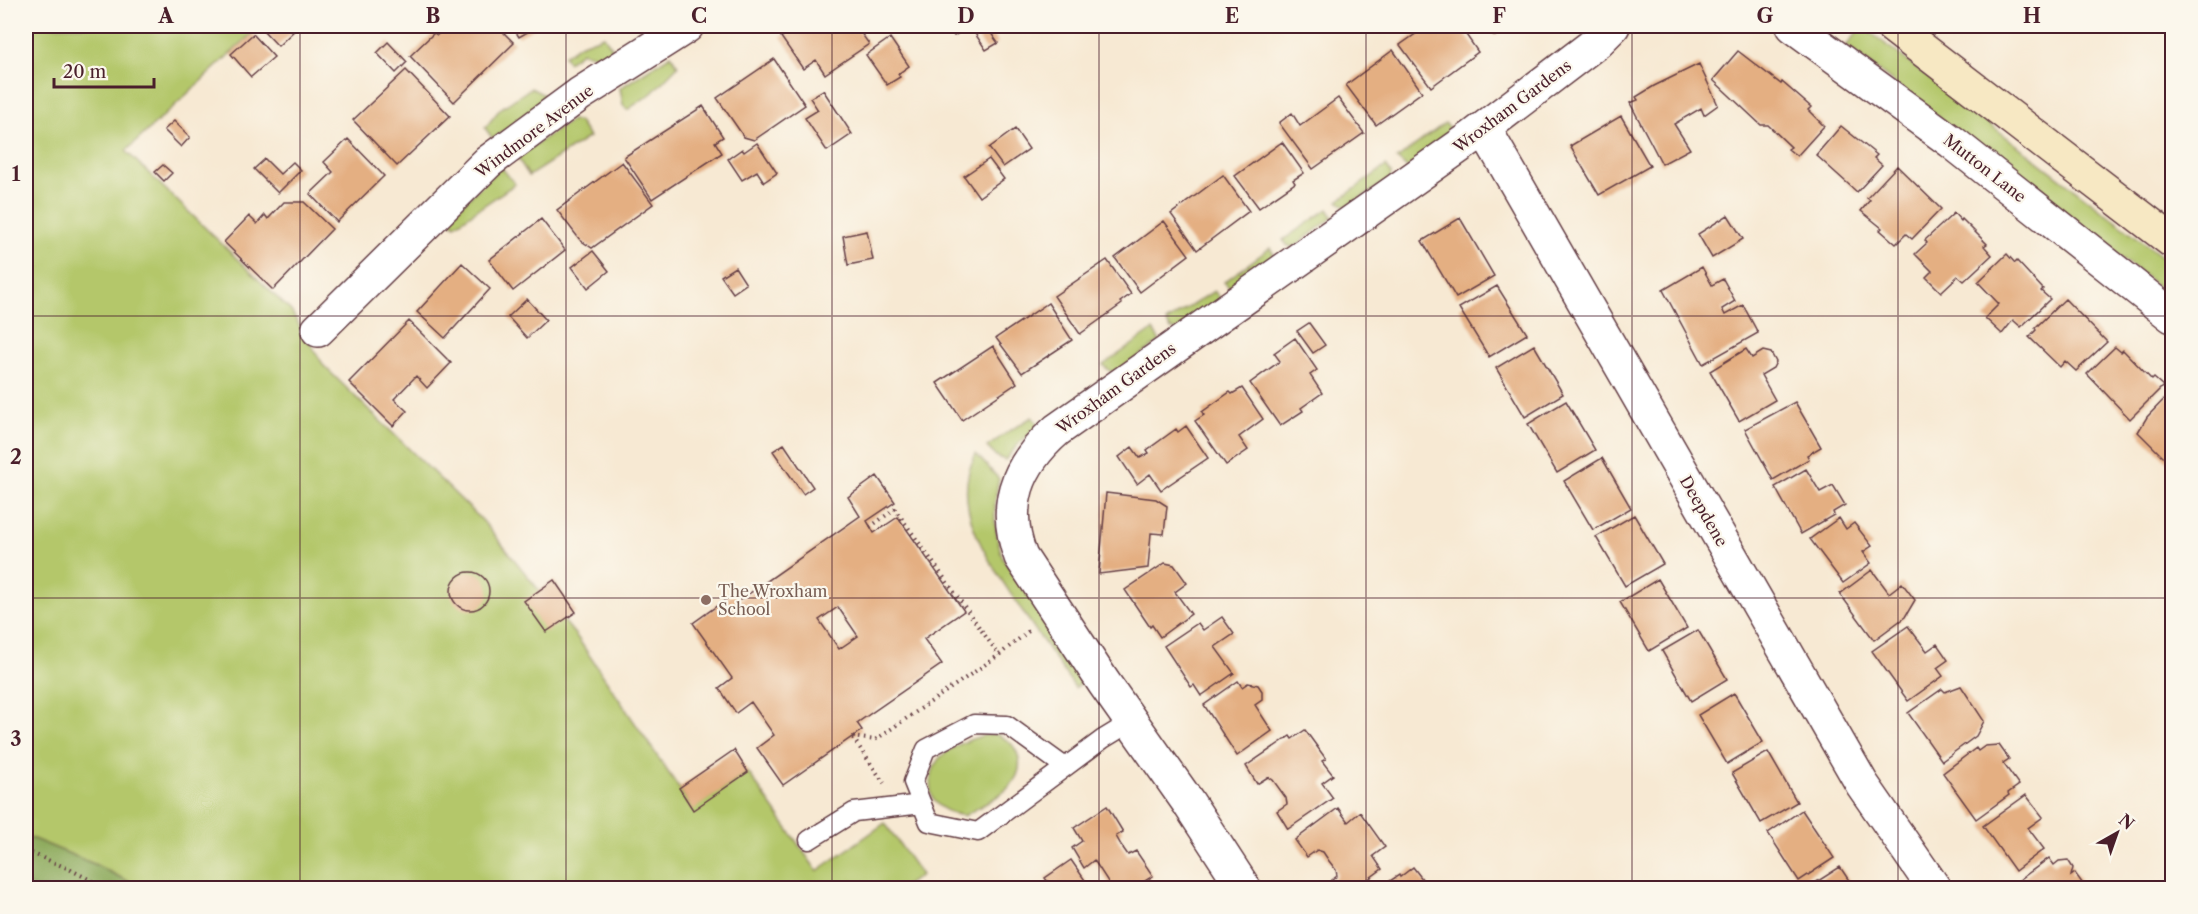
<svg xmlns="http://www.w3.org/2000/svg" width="2198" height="914" viewBox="0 0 2198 914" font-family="'Libre Caslon Text',serif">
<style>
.green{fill:#b4c76a;stroke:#7f734a;stroke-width:1.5}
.forest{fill:#8fac5e;stroke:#6c6644;stroke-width:1.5}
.building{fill:#e4af82;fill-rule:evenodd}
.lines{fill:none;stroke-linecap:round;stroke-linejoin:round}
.service-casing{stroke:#643d44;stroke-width:21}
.minor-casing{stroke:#643d44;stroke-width:36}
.secondary-casing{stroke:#643d44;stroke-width:36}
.path{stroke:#643d44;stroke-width:4;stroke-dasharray:1.5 4.5;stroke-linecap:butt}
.service{stroke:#fff;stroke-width:18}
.minor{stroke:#fff;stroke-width:33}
.secondary{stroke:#f7e8c3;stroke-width:33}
.grid{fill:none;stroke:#4a1f2b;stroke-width:1.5;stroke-opacity:0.55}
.education-dot{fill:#8d6e63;stroke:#fbf7ec;stroke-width:2}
.labels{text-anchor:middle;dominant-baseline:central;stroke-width:4.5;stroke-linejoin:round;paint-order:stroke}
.street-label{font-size:16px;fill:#4a1f2b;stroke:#fbf7ec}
.education-label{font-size:16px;fill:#785e54;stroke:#fbf7ec;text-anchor:start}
.neatline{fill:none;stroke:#4a1f2b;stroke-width:2}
.grid-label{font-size:20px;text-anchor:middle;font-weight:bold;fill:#4a1f2b}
</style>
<rect width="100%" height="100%" fill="#fbf7ec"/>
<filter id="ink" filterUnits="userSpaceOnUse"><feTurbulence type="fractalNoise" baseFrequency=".0167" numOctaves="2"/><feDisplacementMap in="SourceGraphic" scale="12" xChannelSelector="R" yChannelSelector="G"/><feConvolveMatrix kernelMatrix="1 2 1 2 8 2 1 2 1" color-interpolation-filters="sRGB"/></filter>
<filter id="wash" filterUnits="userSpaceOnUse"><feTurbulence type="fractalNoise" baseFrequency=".008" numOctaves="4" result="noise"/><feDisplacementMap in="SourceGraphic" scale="24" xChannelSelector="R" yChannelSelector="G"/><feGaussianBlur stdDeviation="1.35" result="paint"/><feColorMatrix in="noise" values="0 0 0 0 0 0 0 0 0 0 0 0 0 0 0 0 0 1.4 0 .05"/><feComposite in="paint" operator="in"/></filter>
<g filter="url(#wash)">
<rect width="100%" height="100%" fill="#f7e9d3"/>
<path class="green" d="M26,26H260L126,151L291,311L324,366L483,521L577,637L693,809L748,772L817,871L885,823L921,875L902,888H141L94,864L26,836Z
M1862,26L2172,264V297L1846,46Z
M604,36L619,58L613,61L582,52L568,62L564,56L579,45Z
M671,55L678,66L652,93L627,110L623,105L620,88Z
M531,88L550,98L493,139L485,128L500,109Z
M572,120L579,122L589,137L529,176L517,157Z
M1445,123L1456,133L1407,168L1397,159Z
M1386,166L1391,173L1390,180L1346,207L1338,201Z
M501,167L515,184L455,225L448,218Z
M1328,209L1333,217L1294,247L1288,246L1283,240Z
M1270,248L1275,256L1233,291L1224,282Z
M1214,291L1222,300L1178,330L1171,329L1166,322Z
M1153,330L1160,341L1115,373L1110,371L1103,365Z
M1032,417L1040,426L1020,442L1005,460L996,456L987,447L1009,431Z
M976,454L999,479C992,508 994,531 1003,559L1086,680L1075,688C1057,662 1040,637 1023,612C994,568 946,508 976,454Z
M995,734C1005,738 1014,743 1018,755C1028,787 986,802 964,816C943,812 927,803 931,780C932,771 936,760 943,755C956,744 978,735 995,734Z"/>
<path class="forest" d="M26,836L94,864L141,888H35L26,885Z"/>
<g id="blocks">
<path class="building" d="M268,26H299L278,46L263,30Z
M447,26H497L514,43L454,102L410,56L434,33L437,35Z
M512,26H538L519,37Z
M799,26H856L869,44L825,74L816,60L803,69L781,37Z
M947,26H986L998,43L986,50L970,26L954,36Z
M1427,26H1460L1478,52L1431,87L1400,45Z
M1483,26H1506L1495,36Z
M253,34L274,57L251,77L231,54Z
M890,38L909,66L898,74L900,77L887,85L866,55Z
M388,42L407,62L396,73L377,53Z
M1393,50L1422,92L1376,125L1346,85Z
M1738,51L1781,84L1782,82L1811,107L1808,110L1824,126L1797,156L1788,149L1791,147L1768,125H1761L1713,80Z
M774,59L805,105L754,140L744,137L717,98Z
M1699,64L1718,105L1704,115L1701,108L1674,124L1690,149L1662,164L1630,103L1638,100L1636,97L1654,86Z
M406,70L450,116L397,166L353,120Z
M823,90L852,134L827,151L805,118L818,110L810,98Z
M1338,98L1364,133L1313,169L1279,123L1292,113L1300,126Z
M703,106L723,137L715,142L722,153L652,199L624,157Z
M1621,116L1650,166L1599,195L1570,146Z
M174,121L190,137L181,147L164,130Z
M1841,126L1877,155L1874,158L1882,165L1857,192L1816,155Z
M1015,129L1029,149L1003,167L989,148Z
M348,139L384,176L337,222L310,194L333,172L324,162Z
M1282,142L1304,173L1293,180L1295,183L1259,208L1235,176Z
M757,143L777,173L764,182L757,171L742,180L728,159L742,149L744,152Z
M265,159L280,174L293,162L301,170L278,193L254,169Z
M989,159L1004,179L979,197L964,176Z
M622,162L653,204L592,248L580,240L557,210Z
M163,165L172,173L164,181L155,172Z
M1897,166L1941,209L1912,239L1906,234L1896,244L1880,230L1882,228L1861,211L1870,200L1867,198Z
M1223,175L1249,211L1197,250L1171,214Z
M284,202H304L332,229L273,290L224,242L249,216L257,224L265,215L268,219Z
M1954,213L1961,221L1962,219L1987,244L1984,246L1992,255L1964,281L1958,276L1941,292L1926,277L1932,271L1915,254L1927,243L1925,240Z
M1728,215L1743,239L1712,258L1698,234Z
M1460,218L1494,276L1456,298L1422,241Z
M541,219L565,250L513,291L489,260Z
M1164,221L1189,255L1140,292L1115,258Z
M867,231L873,260L848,265L843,236Z
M593,251L609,271L588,288L572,267Z
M2007,254L2015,263L2017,261L2043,289L2041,291L2050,299L2021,327L2013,320L2002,334L1985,318L1999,304L1978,282Z
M1107,260L1131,294L1120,302L1122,304L1080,334L1054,296Z
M462,263L490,289L445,338L417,312Z
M735,267L746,284L733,293L721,276Z
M1702,267L1712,285L1723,279L1735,301L1722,309L1725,315L1743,305L1758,333L1703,364L1663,290Z
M1497,286L1527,334L1489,357L1459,308Z
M527,299L546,320L527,338L508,317Z
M2065,299L2107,342L2076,371L2065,361L2060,367L2029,337L2036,330L2035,328Z
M1048,303L1072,340L1022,373L996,338Z
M409,321L451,363L427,388L416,376L394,399L407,411L393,426L349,382Z
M1309,323L1325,345L1313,353L1297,331Z
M1295,338L1317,370L1310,375L1322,393L1301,408L1303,411L1280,426L1250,383L1280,361L1274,353Z
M1534,345L1563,394L1525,417L1496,368Z
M993,346L1017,383L962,420L937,383Z
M2115,347L2121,352L2123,350L2152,380L2154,378L2163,386L2130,419L2087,374Z
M1746,349L1752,358L1763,351L1771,353L1776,362L1773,368L1761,375L1775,400L1739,421L1710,371Z
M1242,388L1263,419L1239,437L1248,450L1226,465L1195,421L1204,415L1202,412L1230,392L1232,394Z
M2172,391V462L2169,463L2138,432L2147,417Z
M1566,401L1595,450L1557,473L1528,424Z
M1795,402L1821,447L1807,455L1809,459L1773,480L1745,429Z
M1186,426L1208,458L1161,490L1150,474L1137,484L1119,457L1132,447L1140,458L1149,453L1147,450L1176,429L1178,432Z
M784,444L813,487L803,494L773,451Z
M1602,458L1631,508L1593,530L1564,481Z
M1806,469L1820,492L1833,485L1845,505L1833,512L1834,515L1801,534L1775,487Z
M877,476L895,502L867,521L874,533L898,517L964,611L924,639L942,664L857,723L862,730L783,785L757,748L774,735L751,702L736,713L719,688L732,678L693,623L735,593L740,600L860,516L848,497ZM838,607L858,636L839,649L819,620Z
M1106,493L1156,499L1167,506L1164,534L1151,533L1148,568L1099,574Z
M1634,515L1663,564L1625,586L1596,537Z
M1839,518L1846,529L1854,523L1872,546L1863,552L1871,563L1843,583L1810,539Z
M1165,563L1174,565L1187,583L1175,592L1191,614L1160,637L1152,625L1150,627L1125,590Z
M1872,570L1889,593L1902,583L1915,600L1905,617L1874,640L1840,594Z
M451 591a19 19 0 1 1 38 0a19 19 0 1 1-38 0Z
M1658,579L1687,628L1649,651L1620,602Z
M554,580L576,612L546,632L524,601Z
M1222,617L1234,634L1215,647L1234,673L1201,696L1194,685L1191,687L1164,646L1198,623L1203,630Z
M1908,626L1927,651L1937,644L1948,660L1937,668L1943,676L1908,701L1872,651Z
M1698,630L1727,679L1691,701L1662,651Z
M1238,681L1242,687L1248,683L1258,685L1262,691V700L1255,705L1272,731L1237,756L1204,705Z
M1961,686L1984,721L1976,736L1942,761L1908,713L1942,689L1945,692Z
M1734,693L1763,742L1727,764L1698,715Z
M1305,730L1326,759L1322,761L1333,775L1322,783L1333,798L1288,829L1277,811L1287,804L1286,798L1273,780L1268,777L1257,784L1246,766L1290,736L1292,739Z
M1999,745L2009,759L2003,763L2019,785L2008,793L2009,795L1976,819L1943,773L1976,748L1978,751L1985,746Z
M734,750L748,772L693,810L679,788Z
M1768,752L1797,802L1761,823L1732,773Z
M2026,795L2043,817L2028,828L2044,849L2015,871L1983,826Z
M1107,806L1123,832L1116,836L1121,845L1128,855L1136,851L1153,876L1134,888H1112L1094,860L1084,868L1072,848L1082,841L1074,828Z
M1338,808L1348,822L1360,812L1385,847L1373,856L1382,869L1356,888H1330L1327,884L1337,876L1336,870L1329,861L1323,852L1317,850L1307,857L1295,840Z
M1802,810L1834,858L1799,881L1768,833Z
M2049,858L2054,865L2059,861L2068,860L2073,868L2071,876L2075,873L2085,887L2023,888L2018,881Z
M1071,860L1089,886L1086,888H1052L1045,878Z
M1413,867L1429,888H1379L1399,875L1400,877Z
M1840,867L1854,888H1807Z"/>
</g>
</g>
<g filter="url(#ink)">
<use href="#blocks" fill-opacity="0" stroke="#643d44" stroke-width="1.5"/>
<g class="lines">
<defs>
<path id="service" d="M1065,767L1007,725L974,724L926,749L913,782L929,822L978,832L1103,739L1131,722
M809,840L854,812L922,804"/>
<path id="minor" d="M1793,26L1952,142L2172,316
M1484,128L1862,784L1934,888
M318,330L488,162L580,94L687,26
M1244,888L1188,802L1104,683L1021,557C1001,506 1017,465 1057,430L1471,138L1597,42L1613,26"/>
<path id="secondary" d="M1892,26L2172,241"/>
</defs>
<use href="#service" class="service-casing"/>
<use href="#minor" class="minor-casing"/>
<use href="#secondary" class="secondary-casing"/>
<path class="path" d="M870,527L895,509L999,655
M852,737L875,740L999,655L1030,630
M853,738L884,783
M26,851L67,868L106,888"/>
<use href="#service" class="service"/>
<use href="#minor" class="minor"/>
<use href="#secondary" class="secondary"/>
</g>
</g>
<path class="grid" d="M300,26V888M566,26V888M832,26V888M1099,26V888M1366,26V888M1632,26V888M1898,26V888M26,316H2172M26,598H2172"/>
<circle class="education-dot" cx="706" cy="600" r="6"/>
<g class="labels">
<g class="street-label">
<text transform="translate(1512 106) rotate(-37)">Wroxham Gardens</text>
<text transform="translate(534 131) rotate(-37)">Windmore Avenue</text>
<text transform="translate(1985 168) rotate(38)">Mutton Lane</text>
<text transform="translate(1116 388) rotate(-36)">Wroxham Gardens</text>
<text transform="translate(1704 511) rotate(60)">Deepdene</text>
</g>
<g class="education-label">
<text x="718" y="591">The Wroxham<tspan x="718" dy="18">School</tspan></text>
</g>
</g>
<rect width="2198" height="914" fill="none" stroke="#fbf7ec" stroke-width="66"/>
<g transform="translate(2117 833) rotate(40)" stroke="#fbf7ec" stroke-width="4.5" paint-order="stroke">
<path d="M0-4.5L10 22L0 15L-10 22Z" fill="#4a1f2b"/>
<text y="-9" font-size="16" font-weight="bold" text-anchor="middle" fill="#4a1f2b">N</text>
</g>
<path d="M54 78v9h100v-9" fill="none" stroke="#4a1f2b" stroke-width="3"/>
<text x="63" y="78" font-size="18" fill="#4a1f2b" stroke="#fbf7ec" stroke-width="4.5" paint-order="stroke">20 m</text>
<rect x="33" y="33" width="2132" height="848" class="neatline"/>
<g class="grid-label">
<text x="166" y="23">A</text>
<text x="433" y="23">B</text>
<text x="699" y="23">C</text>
<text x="966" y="23">D</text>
<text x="1232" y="23">E</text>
<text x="1499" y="23">F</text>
<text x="1765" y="23">G</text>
<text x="2032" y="23">H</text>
<text x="16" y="181">1</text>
<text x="16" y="464">2</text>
<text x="16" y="746">3</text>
</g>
</svg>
